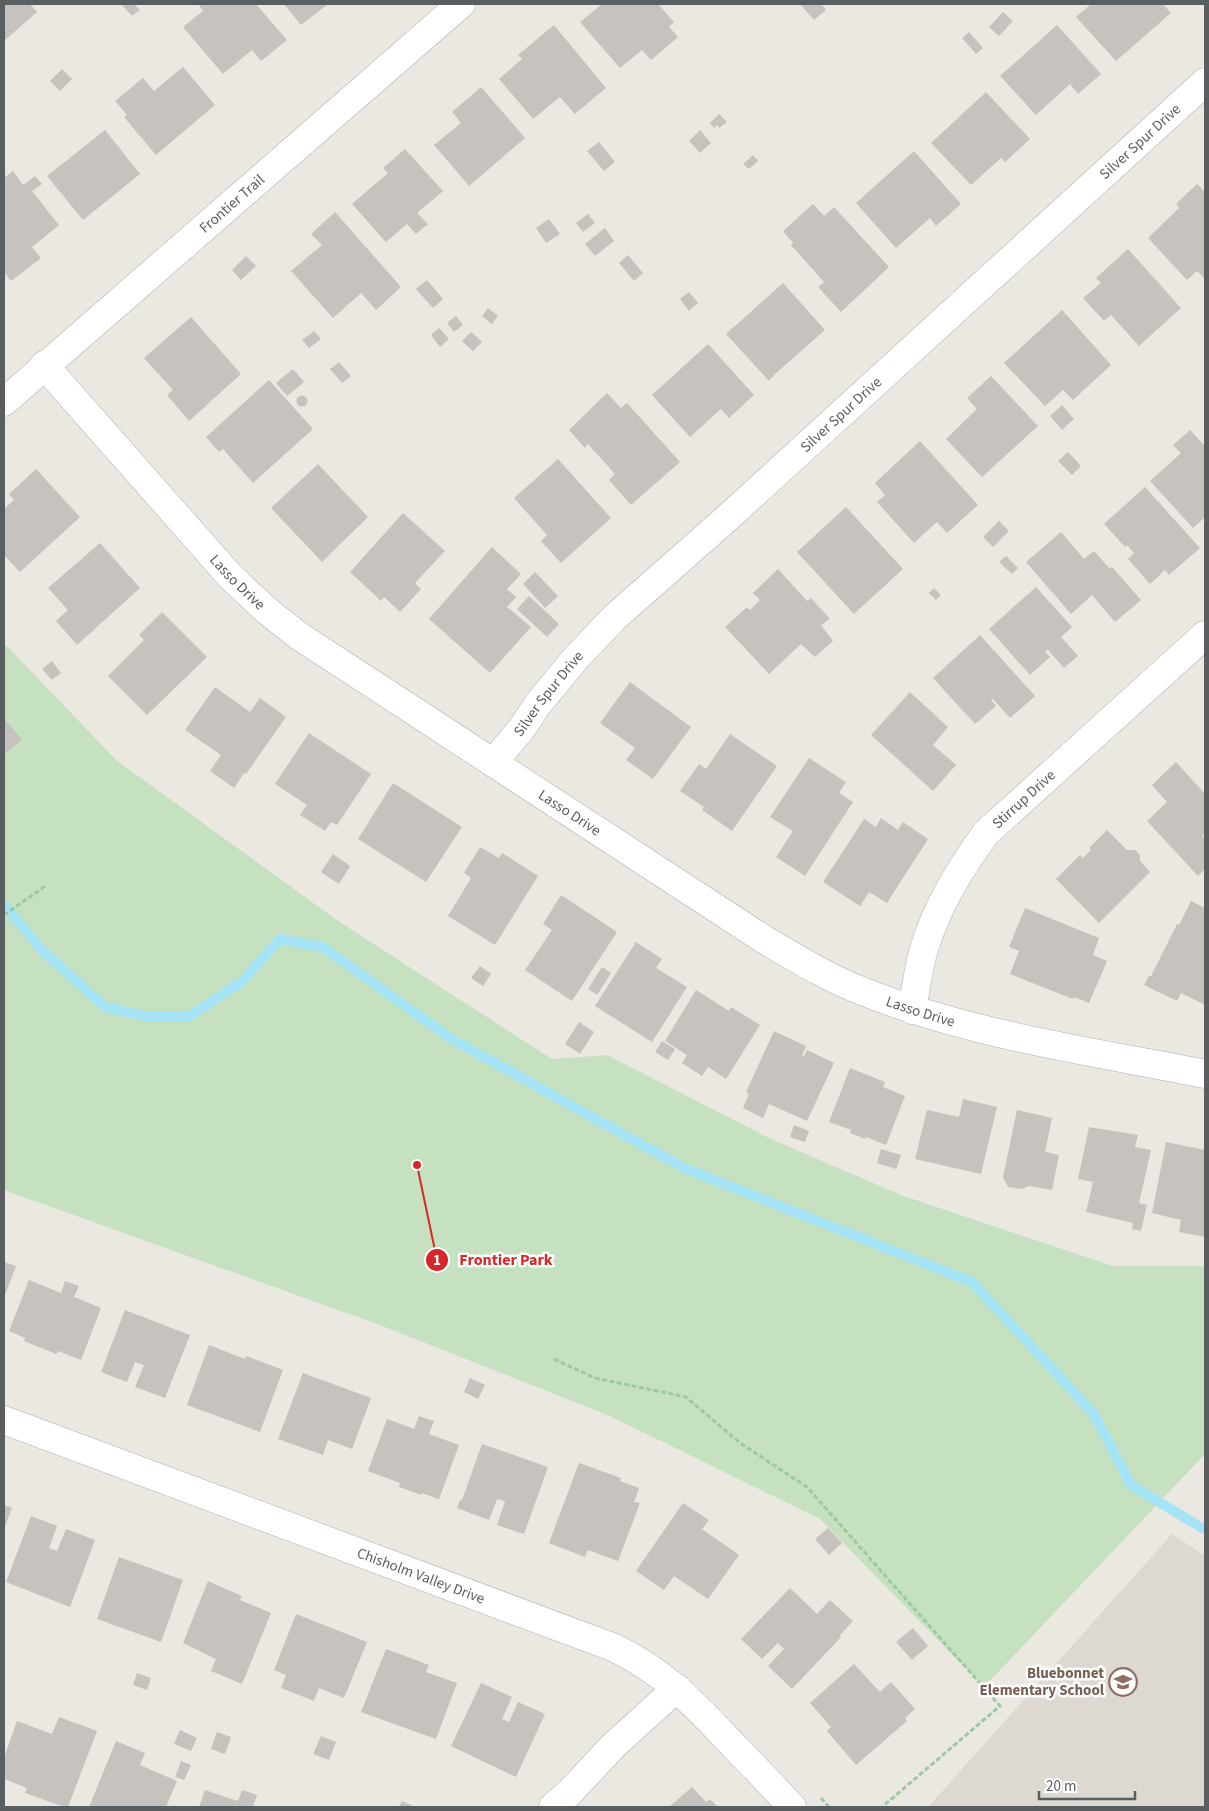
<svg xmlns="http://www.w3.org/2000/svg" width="1209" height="1811" viewBox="0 0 1209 1811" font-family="'Source Sans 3',sans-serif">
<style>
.education{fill:#ded8d2}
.green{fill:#c6e1bf}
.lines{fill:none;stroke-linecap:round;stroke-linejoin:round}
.stream{stroke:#a5e4f7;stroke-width:10}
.building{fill:#c6c2be}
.minor-casing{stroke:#adb0b3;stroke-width:29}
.tertiary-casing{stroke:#adb0b3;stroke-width:29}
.path{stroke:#9dc9a0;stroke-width:3;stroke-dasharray:5 2.5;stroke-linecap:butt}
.minor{stroke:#fff;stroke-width:28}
.tertiary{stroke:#fff;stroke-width:28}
.labels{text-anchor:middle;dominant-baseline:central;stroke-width:5;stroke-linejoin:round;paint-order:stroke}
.street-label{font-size:15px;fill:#595e61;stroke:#fff}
.education-label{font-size:15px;font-weight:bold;fill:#785e54;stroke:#fff;text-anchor:end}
.leader{fill:none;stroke:#d62828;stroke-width:2}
.callout-dot{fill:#d62828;stroke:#fff;stroke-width:2}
.mark-label{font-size:15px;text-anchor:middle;font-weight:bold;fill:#fff}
.callout-label{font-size:16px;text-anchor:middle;font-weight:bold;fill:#d62828;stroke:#fff;stroke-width:5;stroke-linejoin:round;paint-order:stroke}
</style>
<rect width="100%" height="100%" fill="#ebe7e1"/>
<path class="education" d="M1172,1534L1205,1556V1807H928Z"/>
<path class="green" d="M4,643L116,760L338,921L552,1059L607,1055L771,1139L901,1195L1113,1266H1205V1454L984,1687L820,1519L610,1416L380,1325L4,1190Z"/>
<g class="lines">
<path class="stream" d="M4,905L43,951L105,1007L150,1017L190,1016L241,982L280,939L323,947L450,1038L684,1168L972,1282L1094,1414L1131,1485L1202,1528L1205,1527"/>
</g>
<path class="building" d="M4,4H30L37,12L4,41Z
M124,4H134L140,10L132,16L122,5Z
M198,4H256L287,40L261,61L252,50L223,74L183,27L203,11Z
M284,4H328L301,25Z
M602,4H658L674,22L669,27L678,37L651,60L642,50L620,68L580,22Z
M800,4H821L826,10L814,20Z
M1091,4H1163L1171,13L1116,61L1076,17Z
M1003,12L1013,21L999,36L989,27Z
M554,25L606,88L575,114L560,97L533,119L499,79L522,59L518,55Z
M1057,25L1101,74L1078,94L1070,84L1036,115L1000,76Z
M969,32L983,48L976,54L962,38Z
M183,67L215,105L156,155L124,117L127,115L115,101L143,78L154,91Z
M62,69L72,79L60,91L50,81Z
M481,87L525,138L469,186L434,145L461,123L452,112Z
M986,92L1030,139L1005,162L1001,158L971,185L931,143Z
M719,114L727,122L719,128L717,125L714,128L710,123Z
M105,130L140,174L83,220L47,176Z
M700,130L711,143L700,153L689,141Z
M599,142L615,162L604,171L587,151Z
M405,149L443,191L417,213L428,224L416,234L407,224L386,242L352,204L388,173L383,168Z
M914,151L961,204L936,226L930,218L896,248L856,203Z
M753,155L758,161L749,169L743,164Z
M13,171L23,185L35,176L42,184L32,191L59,225L32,247L41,258L11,281L4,272V178Z
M1197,184L1205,192V279L1197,271L1187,280L1148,238L1179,208L1176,204Z
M813,204L824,216L834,207L889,267L841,312L818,287L824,282L791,245L793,243L783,231Z
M335,212L401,287L376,310L361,293L333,318L291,271L322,245L311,234Z
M588,214L595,223L583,232L576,223Z
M549,219L560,234L546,243L536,228Z
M605,228L614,241L595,256L585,244Z
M1128,249L1181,308L1139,346L1111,315L1104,321L1083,298L1101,283L1096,278Z
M628,255L643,273L634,281L619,263Z
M246,256L256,266L241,280L232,270Z
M427,280L443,299L433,308L416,289Z
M783,283L825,330L775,374L769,381L726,334Z
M689,292L698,303L689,311L680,299Z
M488,308L498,316L492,324L482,316Z
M1062,310L1111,365L1073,400L1063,390L1045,406L1004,363Z
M456,316L463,325L454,332L447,323Z
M191,317L241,374L189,421L167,395L173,390L144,358Z
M439,328L449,339L440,347L431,335Z
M314,331L321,339L309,348L302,340Z
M471,332L482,342L473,351L462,341Z
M708,344L754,395L729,418L721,409L690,437L652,395Z
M339,362L351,376L342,383L330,369Z
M293,369L304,382L287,396L276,383Z
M991,376L1038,426L982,477L946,439L977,409L967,398Z
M269,380L313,429L253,483L223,449L219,452L206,437Z
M607,393L621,408L627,403L680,462L631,505L609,480L615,474L588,444L585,448L569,430Z
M296.5 401a5.5 5.5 0 1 1 11 0a5.5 5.5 0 1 1-11 0Z
M1062,405L1074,419L1062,430L1050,416Z
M1190,430L1205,446V517L1193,528L1150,481L1181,453L1173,445Z
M920,441L978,505L947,533L937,522L914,543L877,502L885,495L875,483Z
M1068,452L1081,466L1072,475L1058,461Z
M558,459L611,518L561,563L541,541L547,535L514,498Z
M318,464L368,517L322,562L271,508Z
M36,469L80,517L20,572L4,555V509L14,500L9,494Z
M1145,487L1200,548L1169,575L1165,570L1150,584L1128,559L1134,553L1127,545L1125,547L1104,524Z
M846,507L903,569L854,614L797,552Z
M403,513L445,551L415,583L421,589L400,612L384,597L381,601L350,572Z
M999,521L1009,531L993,547L983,537Z
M1061,532L1084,559L1094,551L1110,569L1112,567L1141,600L1115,622L1092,595L1071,614L1026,562Z
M100,543L140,588L77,645L56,621L68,610L48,588Z
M492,547L521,574L507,589L516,597L507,607L531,627L490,673L429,619Z
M1006,556L1018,568L1012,574L999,562Z
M778,569L807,601L811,598L830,619L821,625L833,641L815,657L801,644L769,674L725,627L747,607L750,610L760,600L753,593Z
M535,572L558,596L545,608L523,584Z
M1036,587L1072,627L1061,637L1078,656L1064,668L1048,650L1045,652L1050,657L1030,675L989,629Z
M934,588L941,595L936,600L929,593Z
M529,596L559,624L547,637L517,609Z
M162,612L207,657L147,715L108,676L144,640L139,635Z
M980,635L1035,696L1010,718L993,699L991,700L996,706L975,724L933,678Z
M52,661L61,673L52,680L42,669Z
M630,682L691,727L653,779L626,760L635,748L600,723Z
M215,687L250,712L260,698L286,717L246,774L244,773L234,788L210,771L221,755L185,730Z
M910,692L948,727L933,745L956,765L933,791L871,735Z
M4,719L22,739L4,755Z
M309,733L371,774L337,825L331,822L325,831L300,815L307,805L275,784Z
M730,734L777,766L732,831L702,810L704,807L680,791L699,764L706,769Z
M809,758L846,782L839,793L853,802L805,876L776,857L793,831L770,817Z
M1176,762L1205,794V834L1202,836L1205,840V869L1198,876L1147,821L1167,802L1152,785Z
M393,783L462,827L426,882L358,839Z
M881,818L898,830L903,822L928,839L887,903L869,892L860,906L823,882L864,819L876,827Z
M1107,830L1127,850H1135L1140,855V861L1150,872L1099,923L1056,879L1080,855L1083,858L1091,850L1089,848Z
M480,847L499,858L502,853L538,876L495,945L448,916L471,878L464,873Z
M333,854L350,866L339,884L321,872Z
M561,895L617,932L572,1001L525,970L552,930L543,924Z
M1191,901L1205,908V1005L1181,993L1177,1001L1144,985L1149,976H1151L1177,924L1179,925Z
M1025,908L1099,938L1093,955L1107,961L1089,1003L1074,997L1073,999L1010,974L1019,951L1009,947Z
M636,942L662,959L656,968L687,987L652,1042L595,1006Z
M480,966L491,974L483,986L471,978Z
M602,967L611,973L597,995L588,989Z
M696,990L729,1011L731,1007L760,1025L726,1079L708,1067L702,1076L682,1063L687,1055L665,1041Z
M579,1022L594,1032L580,1054L565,1044Z
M774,1031L806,1046L802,1055L804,1056L807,1050L834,1063L807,1121L769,1104L763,1118L743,1108L749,1094L746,1092Z
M662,1041L675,1049L668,1060L655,1052Z
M850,1068L885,1082L883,1087L905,1096L886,1145L866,1137L865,1139L850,1133L851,1130L829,1122Z
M963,1099L997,1107L981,1174L915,1159L927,1110L959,1117Z
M1017,1110L1052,1118L1045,1152L1059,1155L1052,1190L1029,1186L1022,1189L1008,1187L1003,1177Z
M794,1125L809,1131L805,1142L790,1137Z
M1089,1127L1138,1135L1135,1147L1151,1150L1139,1203L1147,1205L1141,1231L1132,1229L1133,1223L1086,1212L1093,1182L1078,1179Z
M1166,1142L1205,1150L1204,1160H1205V1237L1179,1232L1181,1220L1152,1213Z
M881,1149L901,1155L896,1169L877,1163Z
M4,1262L16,1266L4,1298Z
M29,1280L61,1293L65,1281L79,1286L74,1297L101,1308L81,1360L58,1351L56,1354L54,1353L24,1341L25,1338L9,1331Z
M125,1310L190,1335L165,1398L135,1387L144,1365L135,1362L127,1382L101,1372Z
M209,1345L245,1359L246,1356L283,1370L260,1432L187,1405Z
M303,1373L371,1398L352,1449L328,1440L323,1455L278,1439Z
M470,1378L485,1385L478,1399L464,1392Z
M419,1416L434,1421L429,1434L459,1445L439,1499L422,1493V1495L399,1487L400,1483L368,1471L387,1419L414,1429Z
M482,1444L548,1467L524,1534L497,1525L505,1501L497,1499L489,1520L457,1508L460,1500H462Z
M579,1463L621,1478L620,1481L639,1488L634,1502L640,1503L618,1561L588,1550L585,1557L549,1543Z
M683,1503L709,1520L702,1529L739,1555L708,1599L674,1576L664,1590L636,1571Z
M4,1505L12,1508L4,1529Z
M31,1516L57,1526L49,1548L57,1551L66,1529L95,1540L70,1607L6,1582Z
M828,1528L842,1543L829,1555L815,1539Z
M119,1557L183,1580L161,1642L97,1619Z
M208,1581L242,1596L240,1600L271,1613L242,1684L211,1671L216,1659L183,1643Z
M790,1588L817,1614L830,1600L853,1621L840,1635L841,1637L792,1689L768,1666L784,1649L778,1643L762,1659L741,1639Z
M296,1614L367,1642L344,1698L319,1688L314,1701L281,1688L286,1675L274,1670Z
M913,1628L928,1646L912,1660L896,1642Z
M386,1649L429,1665L426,1672L457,1683L436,1739L361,1712Z
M854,1664L880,1692L891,1682L915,1709L905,1718L907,1721L856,1765L827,1731L831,1727L810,1703Z
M137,1673L151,1678L147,1690L133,1685Z
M481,1683L512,1697L502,1719L509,1722L518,1702L545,1714L516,1777L451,1746Z
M59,1717L97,1731L68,1807H64L25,1793L27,1788L4,1779V1758L17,1721L52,1734Z
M180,1730L197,1738L191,1751L174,1744Z
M217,1732L231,1737L225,1754L211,1749Z
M321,1736L336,1742L329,1760L313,1754Z
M116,1741L145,1753L140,1765L177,1781L166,1807H89Z
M181,1761L191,1765L184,1780L175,1777Z
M692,1787L706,1802L710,1799L718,1807H669Z
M205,1790L238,1801L242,1790L257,1795L253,1807H199Z
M402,1801L415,1807H399Z"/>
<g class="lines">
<defs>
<g id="minor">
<path id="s1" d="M44,365L229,575L266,610L299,636L765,940C796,958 828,978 862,991C971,1035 1090,1051 1205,1074"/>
<path id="s2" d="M4,402L461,4"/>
<path id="s3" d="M493,763L522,728L538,704L575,659L615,617L725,520L1205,82"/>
<path id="s4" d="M912,1010C916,990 918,968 924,949C937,906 960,869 986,833L1205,635"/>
</g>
<g id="tertiary">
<path id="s5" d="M4,1420L615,1648C667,1674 694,1704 733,1745C753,1766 773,1786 792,1807"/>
<path d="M553,1807L571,1791L613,1746L677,1688"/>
</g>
</defs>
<use href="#minor" class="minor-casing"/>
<use href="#tertiary" class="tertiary-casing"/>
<path class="path" d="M4,915L47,885
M554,1359L595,1378L686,1397L740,1443L807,1487L1000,1706L882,1807
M821,1798L829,1807"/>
<use href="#minor" class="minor"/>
<use href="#tertiary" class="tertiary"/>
</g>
<defs>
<symbol id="school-ring" viewBox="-11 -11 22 22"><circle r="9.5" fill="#fff" stroke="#8d6e63" stroke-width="1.5"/><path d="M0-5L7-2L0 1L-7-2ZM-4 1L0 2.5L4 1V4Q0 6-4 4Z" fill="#8d6e63"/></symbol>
</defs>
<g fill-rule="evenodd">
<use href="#school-ring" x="1107" y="1666" width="32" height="32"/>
</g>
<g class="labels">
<g class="street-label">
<text stroke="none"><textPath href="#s3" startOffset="899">Silver Spur Drive</textPath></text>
<text stroke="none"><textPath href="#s2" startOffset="302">Frontier Trail</textPath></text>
<text stroke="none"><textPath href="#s3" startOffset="494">Silver Spur Drive</textPath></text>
<text stroke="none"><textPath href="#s1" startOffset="291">Lasso Drive</textPath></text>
<text stroke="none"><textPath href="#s3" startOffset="89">Silver Spur Drive</textPath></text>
<text stroke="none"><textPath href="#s4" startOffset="245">Stirrup Drive</textPath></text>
<text stroke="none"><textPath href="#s1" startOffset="696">Lasso Drive</textPath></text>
<text stroke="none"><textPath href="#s1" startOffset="1101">Lasso Drive</textPath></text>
<text stroke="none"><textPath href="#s5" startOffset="445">Chisholm Valley Drive</textPath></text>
</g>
<g class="education-label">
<text x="1104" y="1673">Bluebonnet<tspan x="1104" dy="17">Elementary School</tspan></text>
</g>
</g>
<path class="leader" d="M417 1165L437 1260"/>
<g class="callout-dot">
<circle cx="417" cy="1165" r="5"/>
<circle cx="437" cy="1260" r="12"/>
</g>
<g class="mark-label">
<text x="437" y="1265">1</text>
</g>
<g class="callout-label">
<text x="506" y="1265">Frontier Park</text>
</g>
<rect width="1209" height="1811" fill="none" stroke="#595e61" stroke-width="10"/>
<path d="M1039 1791v8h96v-8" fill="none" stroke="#595e61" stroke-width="2.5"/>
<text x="1046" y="1791" font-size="15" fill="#595e61" stroke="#ffffff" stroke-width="4" paint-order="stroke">20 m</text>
</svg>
